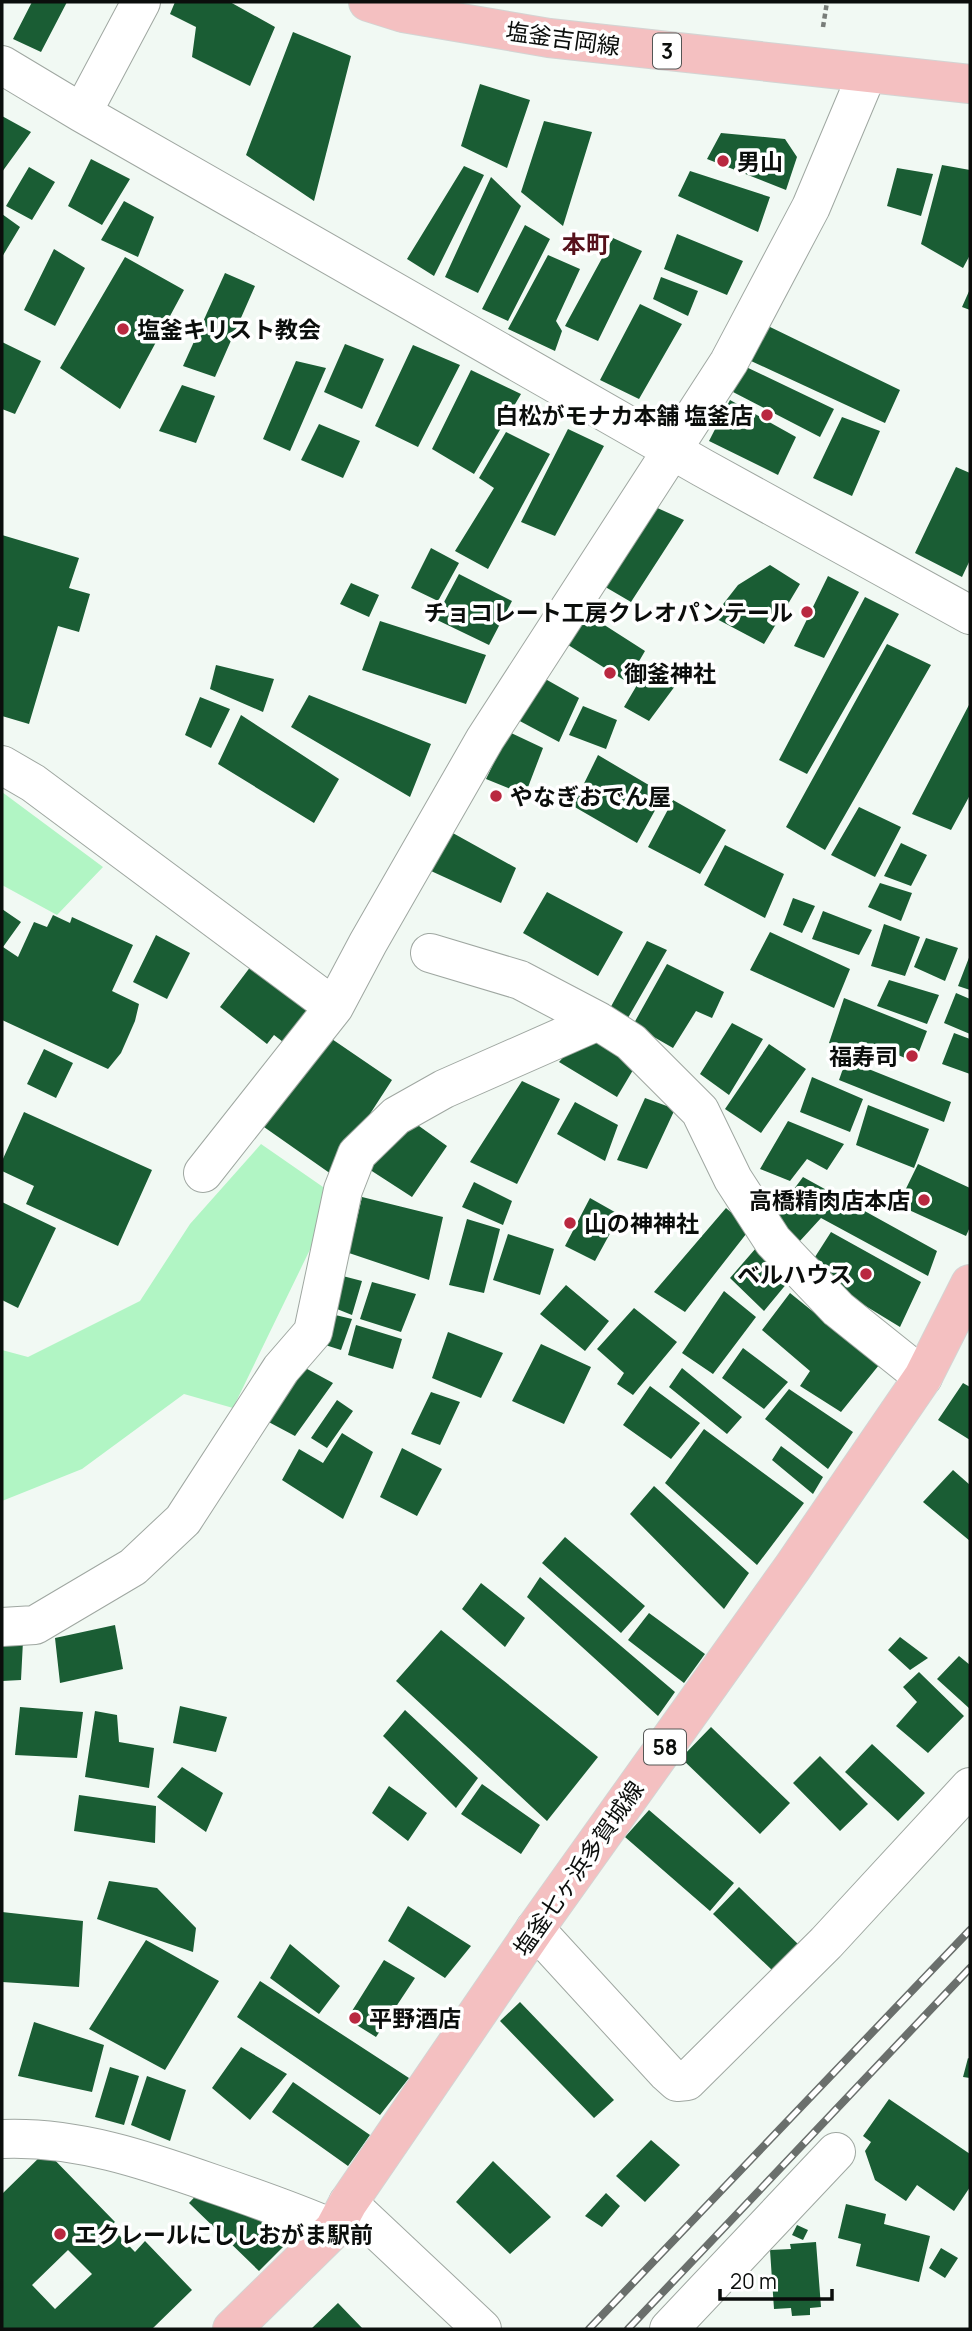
<svg xmlns="http://www.w3.org/2000/svg" width="972" height="2331" viewBox="0 0 972 2331" font-family="Manrope,'Noto Sans JP',sans-serif">
<style>
.green{fill:#b1f5c4}
.building{fill:#1a5d34;fill-rule:evenodd}
.lines{fill:none;stroke-linecap:round;stroke-linejoin:round}
.minor-casing{stroke:#9fa7a1;stroke-width:40}
.major-casing{stroke:#d3d4d3;stroke-width:40}
.path{stroke:#787d79;stroke-width:4.5;stroke-dasharray:5 3.5;stroke-linecap:butt}
.minor{stroke:#fff;stroke-width:38}
.major{stroke:#f4c0c1;stroke-width:38}
.rail-casing{stroke:#6a6f6c;stroke-width:8}
.rail{stroke:#fff;stroke-width:5;stroke-dasharray:16;stroke-linecap:butt}
.poi-dot{fill:#b92840;stroke:#fff;stroke-width:2.5}
.labels{text-anchor:middle;dominant-baseline:central;stroke-width:7;stroke-linejoin:round;paint-order:stroke}
.shield{fill:#fff;stroke:#545655;stroke-width:2}
.shield-label{font-size:21px;font-weight:bold;fill:#0b0e0c}
.street-label{font-size:23px;fill:#0b0e0c;stroke:#fff}
.poi-label{font-size:23px;font-weight:bold;fill:#0b0e0c;stroke:#fff;text-anchor:start}
.neighbourhood-label{font-size:24px;font-weight:bold;fill:#56111b;stroke:#fff}
</style>
<rect width="100%" height="100%" fill="#f1f9f3"/>
<path class="green" d="M2,792L103,867L57,915L2,885Z
M261,1144L336,1196L233,1408L184,1394L82,1469L2,1501V1350L28,1357L140,1301L190,1224Z"/>
<path class="building" d="M32,2H67L41,52L13,39Z
M175,2H230L275,27L250,86L192,57L196,27L170,14Z
M293,32L351,56L314,201L246,155Z
M480,84L530,100L507,168L461,146Z
M2,116L31,132L2,172Z
M544,121L592,132L563,226L521,192Z
M721,133L785,139L797,157L786,190L707,159Z
M91,159L130,179L102,225L68,206Z
M942,165L970,170V255L963,268L921,244Z
M464,166L484,175L434,276L407,259Z
M29,167L55,182L32,220L6,206Z
M897,168L933,174L921,216L887,206Z
M690,171L770,197L758,232L678,196Z
M491,177L521,206L478,293L445,277Z
M124,201L154,217L138,257L101,240Z
M2,214L20,227L2,257Z
M525,225L550,239L508,321L482,309Z
M677,234L743,261L727,295L664,269Z
M613,238L642,251L598,341L565,326Z
M54,249L85,268L55,326L24,310Z
M548,255L580,269L556,321L562,331L555,351L508,329Z
M125,257L184,290L120,409L60,368Z
M225,273L255,286L215,377L183,366Z
M661,277L698,291L688,316L653,299Z
M970,289V310L962,307Z
M640,304L682,324L639,399L600,380Z
M768,326L900,390L885,423L751,361Z
M2,342L41,361L15,414L2,409Z
M345,344L384,359L362,409L324,392Z
M413,345L460,365L418,447L375,426Z
M296,361L326,368L290,451L263,439Z
M744,366L834,409L820,437L733,392Z
M471,370L521,394L474,474L432,449Z
M182,385L215,396L196,443L159,431Z
M730,400L796,437L778,475L709,441Z
M842,417L880,431L852,496L813,478Z
M319,424L360,441L343,478L301,460Z
M568,429L604,446L555,536L521,522Z
M506,432L550,454L488,569L455,551L494,488L479,478Z
M956,467L970,473V560L962,577L915,553Z
M653,506L684,520L631,602L602,585Z
M2,535L79,558L69,588L90,594L79,632L58,626L29,724L2,716Z
M431,548L459,563L438,601L411,588Z
M770,565L800,584L764,644L713,617L738,585Z
M459,574L512,601L489,645L435,619Z
M828,576L859,592L824,658L794,646Z
M351,583L379,595L369,617L340,604Z
M865,597L899,614L807,774L779,760Z
M581,610L645,651L627,682L565,643Z
M380,621L486,655L466,704L362,670Z
M887,644L931,665L825,850L786,827Z
M650,663L678,682L649,721L624,707Z
M216,665L274,679L263,712L210,689Z
M540,676L579,698L559,742L516,719Z
M309,695L431,744L410,797L291,727Z
M200,697L230,709L211,748L185,735Z
M970,703V795L951,830L912,814Z
M583,706L617,720L606,749L569,735Z
M241,715L339,779L314,823L218,764Z
M509,732L543,748L525,795L486,779Z
M598,755L664,794L637,843L573,806Z
M673,800L726,830L700,874L648,847Z
M859,807L901,827L875,877L831,855Z
M451,832L516,868L501,903L431,871Z
M901,843L927,855L911,886L884,876Z
M725,845L784,874L765,918L704,885Z
M880,883L912,893L901,921L868,907Z
M547,892L623,932L598,976L523,933Z
M793,898L815,906L802,933L783,925Z
M2,909L21,922L3,947L18,957L34,922L47,927L53,915L70,923L72,917L133,945L112,991L139,1004L135,1021L121,1053L108,1069L2,1020Z
M823,911L872,930L859,955L812,939Z
M884,924L920,937L905,976L871,966Z
M770,932L850,969L834,1008L750,970Z
M156,935L190,953L167,999L133,982Z
M926,938L958,948L945,981L914,967Z
M647,941L667,950L625,1023L608,1012Z
M970,955V990L958,986Z
M667,964L724,992L712,1018L696,1011L673,1048L633,1025Z
M251,966L312,1013L287,1045L274,1035L267,1044L220,1007Z
M889,980L939,995L927,1024L877,1006Z
M956,993L970,999V1034L944,1023Z
M844,998L927,1031L915,1062L876,1046L869,1055L829,1043Z
M732,1023L763,1039L729,1095L700,1074Z
M585,1033L636,1065L617,1097L559,1062Z
M954,1033L970,1039V1074L942,1064Z
M326,1035L392,1080L331,1174L264,1127Z
M769,1044L806,1069L761,1133L725,1109Z
M44,1049L73,1063L56,1098L27,1084Z
M846,1060L951,1102L944,1122L839,1080Z
M812,1077L863,1099L850,1132L800,1112Z
M522,1081L560,1099L517,1184L470,1162Z
M645,1098L675,1109L647,1169L617,1160Z
M575,1102L618,1125L605,1161L557,1134Z
M868,1105L929,1129L914,1168L856,1145Z
M24,1112L152,1170L118,1246L26,1204L34,1186L2,1171V1161Z
M405,1116L447,1146L412,1197L361,1164Z
M788,1121L844,1144L827,1170L807,1159L790,1181L760,1169Z
M918,1164L970,1188V1227L966,1236L898,1205Z
M803,1177L937,1251L928,1276L821,1218L799,1242L773,1217Z
M474,1182L512,1201L503,1225L462,1207Z
M362,1197L443,1217L429,1280L349,1253Z
M590,1198L620,1215L595,1261L565,1246Z
M2,1202L56,1228L18,1308L2,1300Z
M726,1208L750,1229L685,1312L654,1292Z
M467,1219L500,1229L484,1293L449,1285Z
M831,1232L921,1282L900,1327L823,1280L828,1268L815,1257Z
M508,1234L554,1249L540,1295L493,1280Z
M756,1248L788,1282L764,1311L730,1278Z
M335,1274L362,1281L352,1315L327,1305Z
M372,1282L416,1294L401,1332L360,1319Z
M566,1285L609,1321L585,1351L540,1314Z
M724,1291L756,1317L713,1374L682,1353Z
M790,1293L879,1365L841,1412L800,1386L810,1371L762,1330Z
M634,1308L677,1342L633,1395L617,1384L624,1373L597,1349Z
M327,1313L352,1319L341,1350L319,1343Z
M356,1325L402,1339L393,1369L348,1355Z
M448,1332L503,1353L481,1398L432,1378Z
M541,1344L591,1367L564,1424L512,1401Z
M743,1348L788,1382L764,1409L722,1378Z
M298,1364L333,1383L295,1436L263,1419Z
M682,1368L742,1417L727,1434L669,1387Z
M963,1383L970,1387V1440L938,1420Z
M650,1386L700,1423L671,1459L623,1425Z
M789,1389L853,1432L828,1469L765,1419Z
M431,1392L460,1402L440,1445L411,1434Z
M337,1400L353,1411L327,1448L311,1438Z
M704,1429L804,1503L757,1565L665,1483Z
M342,1433L373,1452L343,1519L282,1480L299,1449L323,1463Z
M781,1446L823,1477L813,1494L772,1460Z
M402,1448L442,1469L417,1516L380,1497Z
M953,1470L970,1485V1541L923,1502Z
M654,1486L749,1573L724,1609L630,1514Z
M565,1537L645,1606L621,1633L542,1563Z
M540,1577L675,1692L658,1716L527,1597Z
M481,1583L525,1618L505,1647L462,1609Z
M649,1613L705,1654L684,1683L628,1640Z
M115,1625L123,1669L60,1683L55,1638Z
M441,1630L598,1757L547,1821L396,1681Z
M900,1637L928,1658L910,1670L888,1650Z
M2,1641H23L21,1680L2,1681Z
M959,1656L970,1665V1709L937,1679Z
M919,1672L964,1716L928,1753L896,1726L917,1702L903,1687Z
M180,1706L227,1717L216,1752L173,1743Z
M20,1707L83,1712L77,1758L15,1755Z
M405,1710L478,1778L456,1808L383,1736Z
M95,1711L117,1715L119,1742L154,1748L149,1788L85,1777Z
M711,1727L790,1803L760,1834L681,1758Z
M872,1744L925,1793L898,1821L845,1772Z
M820,1756L868,1804L840,1831L793,1783Z
M182,1767L223,1793L206,1832L157,1797Z
M482,1784L540,1825L521,1854L461,1814Z
M389,1786L427,1813L408,1841L372,1813Z
M79,1795L156,1806L155,1843L74,1831Z
M649,1810L734,1883L710,1911L625,1837Z
M109,1881L157,1888L196,1928L193,1952L97,1919Z
M739,1887L798,1944L772,1970L713,1914Z
M408,1906L471,1946L445,1978L388,1941Z
M2,1912L83,1921L79,1987L2,1982Z
M146,1940L219,1981L165,2070L89,2029Z
M290,1944L340,1986L319,2014L270,1978Z
M384,1960L415,1978L376,2037L347,2019Z
M260,1981L409,2078L380,2115L237,2017Z
M520,2002L614,2100L594,2118L500,2021Z
M34,2022L104,2045L92,2092L18,2076Z
M241,2047L287,2074L250,2120L212,2088Z
M968,2058L970,2059V2078L963,2077Z
M110,2067L139,2076L124,2125L95,2117Z
M147,2076L186,2090L170,2141L131,2125Z
M293,2082L370,2135L348,2166L272,2112Z
M889,2099L970,2154V2187L954,2211L917,2185L906,2201L875,2180L865,2151L871,2142L863,2136Z
M651,2140L680,2165L645,2202L616,2176Z
M46,2151L115,2222L110,2226L135,2252L145,2241L192,2290L152,2329H2V2194ZM68,2250L92,2274L55,2309L32,2285Z
M493,2161L551,2217L510,2254L456,2202Z
M204,2187L300,2230L259,2271L189,2203Z
M606,2193L620,2206L602,2227L585,2216Z
M846,2204L886,2214L884,2224L930,2236L919,2282L856,2266L861,2244L838,2238Z
M797,2225L808,2230L803,2240L792,2235Z
M816,2242L821,2307L810,2308V2315L792,2316L791,2308L774,2309L770,2250L791,2249L790,2244Z
M941,2248L958,2258L945,2278L929,2268Z
M338,2303L363,2329H311Z"/>
<g class="lines">
<defs>
<path id="minor" d="M2,65L82,113L703,468L970,615
M82,113L141,2
M2,765L33,783L334,1007L368,943L485,739L729,362L811,207L867,74
M430,953L520,980L598,1021L631,1042L700,1111L733,1179L773,1241L838,1309L923,1377
M203,1173L334,1007
M2,1627L35,1625L133,1567L183,1520L281,1369L313,1332L343,1190L357,1154L396,1116L444,1089L598,1021
M535,1929L667,2073L677,2082L687,2081L826,1943L970,1787
M2,2139C76,2136 146,2160 214,2184C255,2198 295,2212 334,2229
M348,2203L482,2329
M669,2329L836,2152"/>
<path id="major" d="M368,2L403,13L549,38L970,84
M232,2329L334,2229L348,2203L535,1929L793,1567L923,1377L970,1284"/>
</defs>
<use href="#minor" class="minor-casing"/>
<use href="#major" class="major-casing"/>
<path class="path" d="M823,27L827,2"/>
<use href="#minor" class="minor"/>
<use href="#major" class="major"/>
<defs>
<path id="rail" d="M589,2329L970,1930
M628,2329L970,1968"/>
</defs>
<use href="#rail" class="rail-casing"/>
<use href="#rail" class="rail"/>
</g>
<g class="poi-dot">
<circle cx="723" cy="161" r="7"/>
<circle cx="123" cy="329" r="7"/>
<circle cx="767" cy="415" r="7"/>
<circle cx="807" cy="612" r="7"/>
<circle cx="610" cy="673" r="7"/>
<circle cx="496" cy="796" r="7"/>
<circle cx="912" cy="1056" r="7"/>
<circle cx="924" cy="1200" r="7"/>
<circle cx="570" cy="1223" r="7"/>
<circle cx="866" cy="1274" r="7"/>
<circle cx="355" cy="2018" r="7"/>
<circle cx="60" cy="2234" r="7"/>
</g>
<g class="labels">
<g class="shield">
<rect x="653" y="33.5" width="28" height="35" rx="5"/>
<rect x="644" y="1729.5" width="42" height="35" rx="5"/>
</g>
<g class="shield-label">
<text x="667" y="51">3</text>
<text x="665" y="1747">58</text>
</g>
<g class="street-label">
<text transform="translate(563 38) rotate(8)">塩釜吉岡線</text>
<text transform="translate(578 1868) rotate(-55)">塩釜七ヶ浜多賀城線</text>
</g>
<g class="poi-label">
<text x="737" y="161">男山</text>
<text x="137" y="329">塩釜キリスト教会</text>
<text x="753" y="415" text-anchor="end">白松がモナカ本舗 塩釜店</text>
<text x="793" y="612" text-anchor="end">チョコレート工房クレオパンテール</text>
<text x="624" y="673">御釜神社</text>
<text x="510" y="796">やなぎおでん屋</text>
<text x="898" y="1056" text-anchor="end">福寿司</text>
<text x="910" y="1200" text-anchor="end">高橋精肉店本店</text>
<text x="584" y="1223">山の神神社</text>
<text x="852" y="1274" text-anchor="end">ベルハウス</text>
<text x="369" y="2018">平野酒店</text>
<text x="74" y="2234">エクレールにししおがま駅前</text>
</g>
<g class="neighbourhood-label">
<text x="586" y="243">本町</text>
</g>
</g>
<rect width="972" height="2331" fill="none" stroke="#0b0e0c" stroke-width="7"/>
<path d="M720 2289v10h112v-10" fill="none" stroke="#0b0e0c" stroke-width="3.5"/>
<text x="730" y="2289" font-size="21" fill="#0b0e0c" stroke="#ffffff" stroke-width="5" paint-order="stroke">20 m</text>
</svg>
